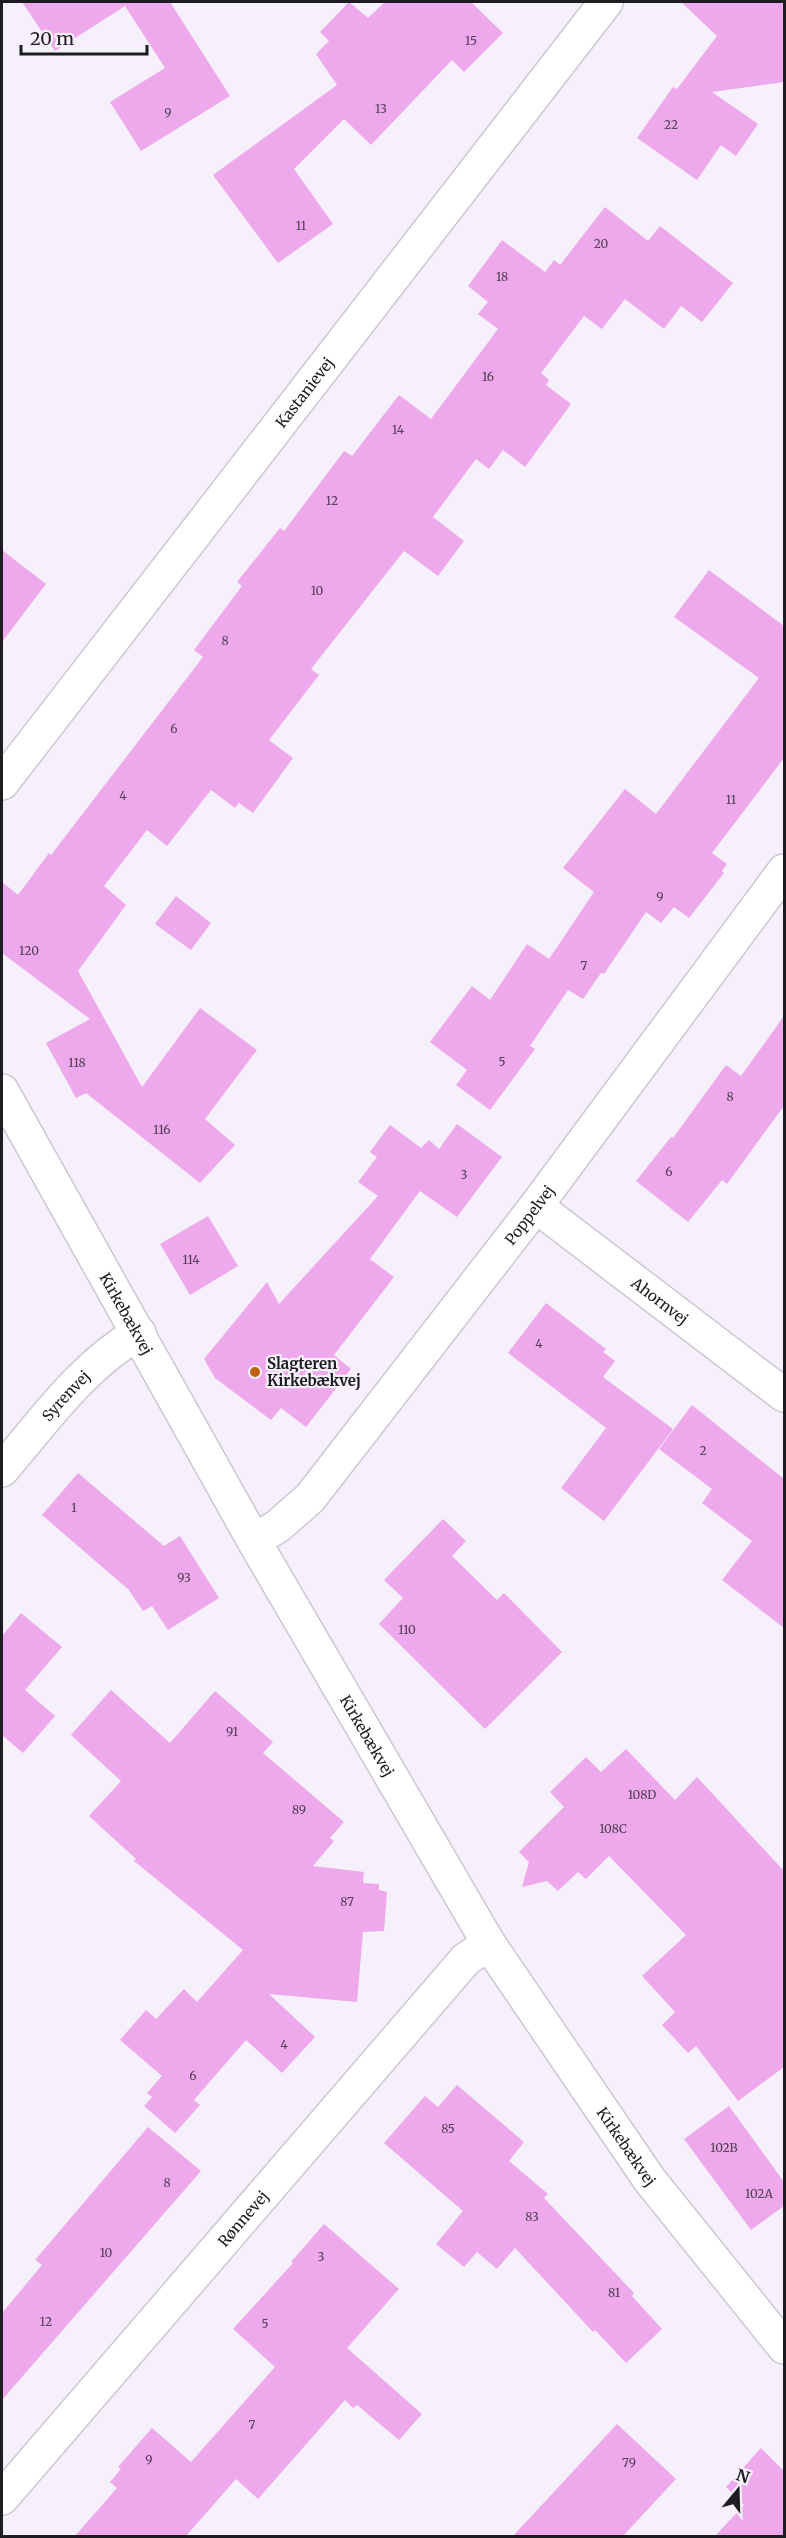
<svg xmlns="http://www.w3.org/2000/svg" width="786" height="2538" viewBox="0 0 786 2538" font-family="Merriweather,serif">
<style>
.building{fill:#eea8ec}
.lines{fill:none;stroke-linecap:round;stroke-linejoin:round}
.minor-casing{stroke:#ccc7d2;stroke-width:36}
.tertiary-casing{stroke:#ccc7d2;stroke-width:36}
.minor{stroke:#fff;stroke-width:33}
.tertiary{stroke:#fff;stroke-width:33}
.poi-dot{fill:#be6111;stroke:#f5f0fb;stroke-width:2}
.labels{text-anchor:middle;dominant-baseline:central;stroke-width:4.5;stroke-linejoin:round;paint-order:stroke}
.number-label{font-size:12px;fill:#513f53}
.street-label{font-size:15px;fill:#1d1c20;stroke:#f5f0fb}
.poi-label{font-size:15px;font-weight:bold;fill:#1d1c20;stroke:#f5f0fb;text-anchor:start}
</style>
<rect width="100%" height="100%" fill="#f5f0fb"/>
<path class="building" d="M22,2H170L230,96L141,151L110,102L165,68L125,6L55,51Z
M349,2L368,18L385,2H471L503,33L464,72L452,60L371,145L344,119L294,169L333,224L278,263L213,175L337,85L316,54L329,41L320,32Z
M681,2H784V82L712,92L758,124L736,156L721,145L697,180L637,138L673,87L677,89L717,36Z
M605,207L648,241L660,226L733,283L702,322L681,306L664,329L625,299L602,329L584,316L541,373L549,380L546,385L571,404L525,467L503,450L489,469L476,459L433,517L464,541L438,576L404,551L311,669L319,675L269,740L293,758L253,813L239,803L235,808L211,790L167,846L147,830L104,886L126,905L78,971L142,1087L200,1008L257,1050L205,1119L235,1145L200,1183L86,1093L76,1098L46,1043L90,1019L2,953V882L18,895L49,853L51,855L203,657L194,650L242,586L237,582L280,528L284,531L344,451L352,456L399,395L431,419L498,329L478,314L488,302L468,286L502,240L545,272L554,260L560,265Z
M2,550L46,584L2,642Z
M709,570L784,626V758L712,853L727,864L722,871L724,873L689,918L674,907L661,923L646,912L604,974L601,973L583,999L568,990L530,1046L535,1049L490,1110L456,1085L467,1070L430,1042L472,986L490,1000L527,944L549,959L594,892L563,868L625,789L656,814L759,678L674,617Z
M176,896L211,923L191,950L155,924Z
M784,1016V1106L727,1184L722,1180L688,1222L636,1181L671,1137L673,1138L726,1065L741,1076Z
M457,1124L502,1157L457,1217L420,1191L370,1259L394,1277L334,1355L351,1369L306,1427L281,1408L271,1420L215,1378L204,1359L267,1282L279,1304L378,1196L358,1182L377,1157L370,1152L390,1125L421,1148L429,1140L439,1149Z
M208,1216L238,1266L190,1295L160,1244Z
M546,1303L606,1349L603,1352L615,1361L603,1377L673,1429L604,1521L561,1488L606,1428L508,1353Z
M692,1405L784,1479V1628L722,1580L752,1541L702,1503L712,1489L659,1449Z
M78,1473L164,1546L180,1536L219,1598L168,1630L152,1606L143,1611L129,1590L42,1515Z
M443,1519L466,1541L452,1556L497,1600L504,1593L562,1652L485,1729L379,1624L403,1598L384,1580Z
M21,1613L62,1647L25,1690L55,1716L23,1753L2,1735V1636Z
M111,1690L170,1743L215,1691L273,1742L263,1753L344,1822L330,1838L334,1841L313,1866L364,1872L363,1883L379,1884V1890L387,1892L384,1931L363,1932L357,2002L269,1994L315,2037L282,2073L246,2040L194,2100L200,2105L175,2133L144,2106L152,2097L147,2093L162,2076L120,2040L146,2010L156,2019L184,1989L197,2002L243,1950L134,1861L136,1859L89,1816L121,1781L71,1735Z
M626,1749L675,1800L697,1777L784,1871V2067L738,2101L696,2046L688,2053L662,2025L675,2012L642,1976L686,1935L609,1856L586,1879L578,1872L558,1891L547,1881L522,1887L529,1862L519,1852L564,1807L550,1792L586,1757L601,1772Z
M457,2085L524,2142L509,2161L548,2194L544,2198L634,2293L632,2296L662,2329L626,2363L595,2330L593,2332L515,2248L497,2269L477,2252L464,2267L436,2244L463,2211L384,2143L425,2096L438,2107Z
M729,2106L784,2182V2206L751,2230L684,2139Z
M148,2127L201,2171L2,2400V2313L42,2265L35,2260Z
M324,2224L399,2289L347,2348L422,2414L399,2440L357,2405L353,2408L345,2400L258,2499L236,2479L186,2536H75L117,2488L110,2482L121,2469L118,2467L152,2428L191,2462L275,2367L233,2329L293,2263L291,2262Z
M617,2424L676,2479L623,2536H513Z
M761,2448L784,2471V2536H715L744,2505L726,2487Z"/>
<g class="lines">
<defs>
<g id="minor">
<path id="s1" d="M2,783L606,2"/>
<path id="s2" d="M536,1206L784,1395"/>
<path id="s3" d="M2,1470C43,1422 83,1365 139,1333"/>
<path id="s4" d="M254,1541L278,1526L310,1498L536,1206L784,871"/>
<path id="s5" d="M2,2498L466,1959L489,1944"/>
</g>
<g id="tertiary">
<path id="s6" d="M2,1091L254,1541L489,1944L649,2179L784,2347"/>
</g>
</defs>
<use href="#minor" class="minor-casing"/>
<use href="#tertiary" class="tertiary-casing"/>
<use href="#minor" class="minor"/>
<use href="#tertiary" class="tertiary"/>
</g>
<circle class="poi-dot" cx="255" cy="1372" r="6"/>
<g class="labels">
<g class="number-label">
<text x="471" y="40">15</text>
<text x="381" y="108">13</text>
<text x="168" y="112">9</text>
<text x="671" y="124">22</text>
<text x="301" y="225">11</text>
<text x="601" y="243">20</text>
<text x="502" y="276">18</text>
<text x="488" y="376">16</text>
<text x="398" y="429">14</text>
<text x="332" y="500">12</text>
<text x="317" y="590">10</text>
<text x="225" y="640">8</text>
<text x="174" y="728">6</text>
<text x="123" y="795">4</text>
<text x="731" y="799">11</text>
<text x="660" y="896">9</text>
<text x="29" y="950">120</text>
<text x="584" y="965">7</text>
<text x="502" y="1061">5</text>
<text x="77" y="1062">118</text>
<text x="730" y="1096">8</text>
<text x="162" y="1129">116</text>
<text x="669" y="1171">6</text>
<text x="464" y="1174">3</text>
<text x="191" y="1259">114</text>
<text x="539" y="1343">4</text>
<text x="703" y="1450">2</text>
<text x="74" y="1507">1</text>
<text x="184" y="1577">93</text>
<text x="407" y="1629">110</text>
<text x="232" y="1731">91</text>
<text x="642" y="1794">108D</text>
<text x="299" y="1809">89</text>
<text x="613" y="1828">108C</text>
<text x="347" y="1901">87</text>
<text x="284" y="2044">4</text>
<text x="193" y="2075">6</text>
<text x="448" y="2128">85</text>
<text x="724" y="2147">102B</text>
<text x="167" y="2182">8</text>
<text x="759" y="2193">102A</text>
<text x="532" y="2216">83</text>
<text x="106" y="2252">10</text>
<text x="321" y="2256">3</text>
<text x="614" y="2292">81</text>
<text x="46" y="2321">12</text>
<text x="265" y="2323">5</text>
<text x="252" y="2424">7</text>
<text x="149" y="2459">9</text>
<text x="629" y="2462">79</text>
</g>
<g class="street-label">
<text stroke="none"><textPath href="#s1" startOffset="494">Kastanievej</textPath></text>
<text stroke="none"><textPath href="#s4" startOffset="429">Poppelvej</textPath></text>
<text stroke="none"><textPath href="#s2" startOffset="156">Ahornvej</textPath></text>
<text stroke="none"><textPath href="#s6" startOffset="255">Kirkebækvej</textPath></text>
<text stroke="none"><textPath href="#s3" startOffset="98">Syrenvej</textPath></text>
<text stroke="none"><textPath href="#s6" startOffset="741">Kirkebækvej</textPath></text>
<text stroke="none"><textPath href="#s6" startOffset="1227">Kirkebækvej</textPath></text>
<text stroke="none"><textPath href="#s5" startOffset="369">Rønnevej</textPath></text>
</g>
<g class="poi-label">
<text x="267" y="1363">Slagteren<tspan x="267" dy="17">Kirkebækvej</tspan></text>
</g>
</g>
<rect width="786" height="2538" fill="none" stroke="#1d1c20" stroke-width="6"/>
<g transform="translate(738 2490) rotate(19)" stroke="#f5f0fb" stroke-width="4.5" paint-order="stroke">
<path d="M0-4.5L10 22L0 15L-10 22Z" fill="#1d1c20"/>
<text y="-9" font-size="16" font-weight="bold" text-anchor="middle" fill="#1d1c20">N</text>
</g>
<path d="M21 45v9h126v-9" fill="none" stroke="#1d1c20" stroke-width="3"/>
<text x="30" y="45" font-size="18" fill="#1d1c20" stroke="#f5f0fb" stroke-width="4.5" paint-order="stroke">20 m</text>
</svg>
